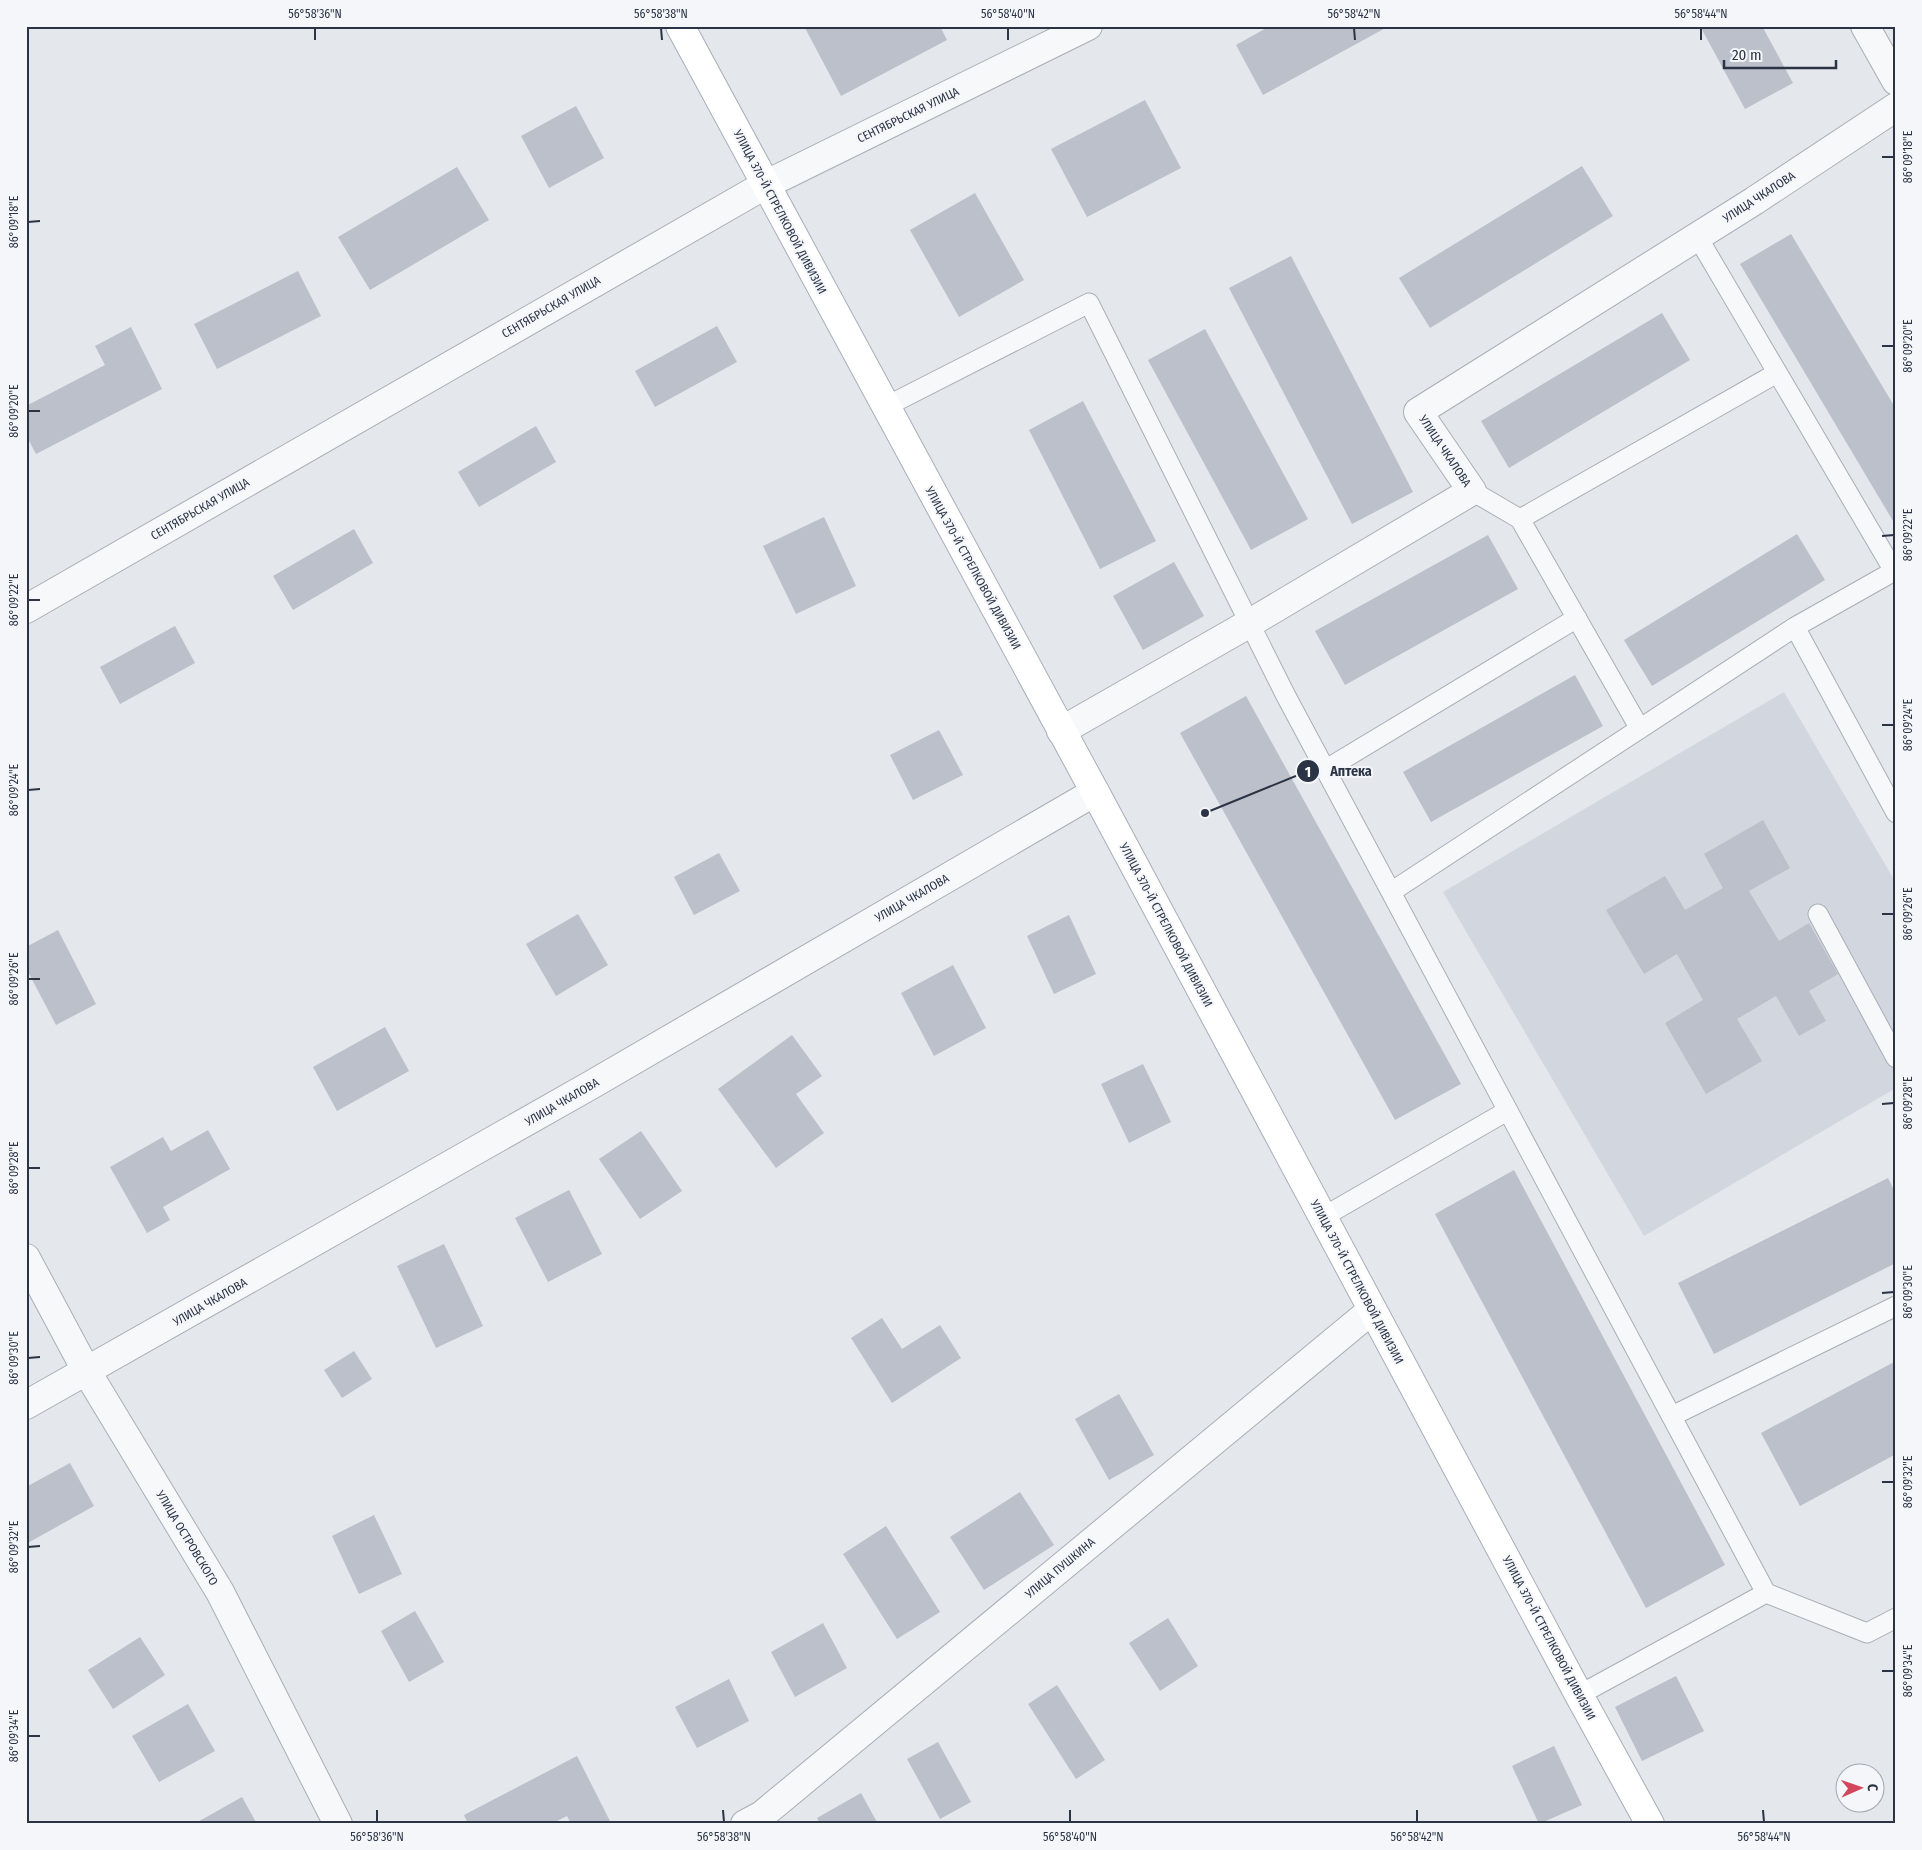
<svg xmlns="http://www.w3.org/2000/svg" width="1922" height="1850" viewBox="0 0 1922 1850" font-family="'Fira Sans Condensed',sans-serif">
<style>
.built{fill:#d2d6de}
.building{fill:#bbc0ca}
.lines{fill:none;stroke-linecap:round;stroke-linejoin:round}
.lane-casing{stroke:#a8aeb7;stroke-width:21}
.street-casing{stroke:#a8aeb7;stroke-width:30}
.secondary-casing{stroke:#a8aeb7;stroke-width:30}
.lane{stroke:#f7f8fa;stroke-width:19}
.street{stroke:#f7f8fa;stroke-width:28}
.secondary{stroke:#fff;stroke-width:28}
.ticks{fill:none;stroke:#2a3445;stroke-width:2}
.labels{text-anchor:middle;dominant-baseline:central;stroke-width:4;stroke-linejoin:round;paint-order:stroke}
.street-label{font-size:12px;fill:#2a3445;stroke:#f4f6f9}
.leader{fill:none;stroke:#2a3445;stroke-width:2}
.callout-dot{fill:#2a3445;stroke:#f4f6f9;stroke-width:2}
.mark-label{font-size:15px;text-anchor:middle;font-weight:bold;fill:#fff}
.callout-label{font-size:14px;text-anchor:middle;font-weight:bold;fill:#2a3445;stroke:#f4f6f9;stroke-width:4;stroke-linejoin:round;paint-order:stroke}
.neatline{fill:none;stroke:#2a3445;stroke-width:2}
.ticks-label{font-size:12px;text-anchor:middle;fill:#2a3445}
</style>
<rect width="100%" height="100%" fill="#e4e7ec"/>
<path class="built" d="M1784,692L1896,883V1088L1644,1236L1443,892Z"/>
<path class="building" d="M804,26H940L947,40L841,96Z
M1270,26H1389L1263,95L1236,45Z
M1700,26H1762L1793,83L1745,109Z
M1145,100L1181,168L1087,217L1051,149Z
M576,106L604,158L549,188L521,136Z
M1582,166L1613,216L1430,328L1399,278Z
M457,167L489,220L370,290L338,237Z
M975,193L1024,280L959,317L910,230Z
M1791,234L1896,409V526L1740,264Z
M1291,256L1413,492L1352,524L1229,288Z
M298,271L321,316L217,369L194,324Z
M1662,313L1690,360L1509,468L1481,421Z
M717,326L737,362L655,407L635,371Z
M131,327L162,389L36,454L26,435V406L105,365L95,346Z
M1205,329L1308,519L1251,550L1148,360Z
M1083,401L1156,541L1100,569L1029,430Z
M536,426L556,462L479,507L458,472Z
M824,517L856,586L796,614L763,546Z
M354,529L373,563L293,610L273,576Z
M1797,534L1825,580L1652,686L1624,640Z
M1488,535L1518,589L1345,685L1315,631Z
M1174,562L1204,616L1143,650L1113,596Z
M175,626L195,663L120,704L100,667Z
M1575,675L1603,726L1431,822L1403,772Z
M1246,696L1461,1084L1395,1120L1180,733Z
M939,730L963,775L913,800L890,755Z
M1763,820L1790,868L1749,891L1779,941L1809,923L1838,974L1809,991L1826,1021L1799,1036L1776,996L1737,1019L1762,1061L1706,1094L1665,1023L1703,1000L1677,954L1644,974L1606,910L1665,876L1685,910L1723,888L1704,854Z
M719,853L740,891L694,915L674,877Z
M578,914L608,965L556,996L526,944Z
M1069,915L1096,974L1054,994L1027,936Z
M58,930L96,1004L56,1025L26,968V947Z
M953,965L986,1028L934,1056L901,993Z
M385,1027L409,1071L337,1111L313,1067Z
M792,1035L822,1076L796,1094L824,1133L776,1168L718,1089Z
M1143,1064L1171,1122L1129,1143L1101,1084Z
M208,1130L230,1169L163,1207L170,1220L147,1233L110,1167L163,1137L171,1151Z
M641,1131L682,1191L640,1219L599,1159Z
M1514,1170L1725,1565L1646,1608L1435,1214Z
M1888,1178L1896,1194V1263L1714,1354L1678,1283Z
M569,1190L602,1254L548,1282L515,1218Z
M444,1244L483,1326L436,1348L397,1266Z
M882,1318L902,1349L940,1325L961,1358L892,1403L851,1338Z
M354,1351L372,1379L342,1398L324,1370Z
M1896,1361V1454L1800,1506L1761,1433Z
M1119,1394L1154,1455L1109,1480L1075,1419Z
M70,1463L94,1506L26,1544V1487Z
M1020,1492L1054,1545L984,1590L950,1537Z
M374,1515L402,1574L359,1594L332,1536Z
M886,1526L940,1612L897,1639L843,1554Z
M415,1611L444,1662L409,1682L381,1631Z
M1168,1618L1198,1666L1160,1691L1129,1643Z
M823,1623L847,1668L795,1697L771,1652Z
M140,1637L165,1675L113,1709L88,1670Z
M1676,1676L1704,1731L1642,1761L1615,1707Z
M729,1679L749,1721L697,1748L675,1707Z
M1057,1685L1105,1760L1076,1779L1028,1704Z
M188,1704L215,1751L159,1782L132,1736Z
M938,1742L971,1802L940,1819L907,1759Z
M1554,1746L1582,1805L1539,1824L1512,1766Z
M577,1756L611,1823L571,1824L567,1816L551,1824H468L464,1815Z
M861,1793L878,1824H820L817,1818Z
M242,1797L257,1824H194Z"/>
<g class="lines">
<defs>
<path id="lane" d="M1697,236L1894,571
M885,407L1089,303L1286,696L1766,1593L1579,1695
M1472,491L1520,519
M1795,627L1896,570
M1640,729L1520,519L1777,373
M1325,770L1577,618
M1391,892L1795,627L1896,813
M1818,914L1896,1058
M1323,1217L1507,1111
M1672,1416L1896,1306
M1766,1593L1867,1633L1896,1618"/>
<path id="street" d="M1865,26L1896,81
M26,609L765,185L1088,26
M1061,731L1250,623L1472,491L1418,412L1754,201L1896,107
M26,1258L87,1372L220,1592L338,1824
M26,1405L591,1085L1095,792
M745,1824L762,1815L1372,1310"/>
<path id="secondary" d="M680,26L1095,792L1579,1695L1650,1824"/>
</defs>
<use href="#lane" class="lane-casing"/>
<use href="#street" class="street-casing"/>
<use href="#secondary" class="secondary-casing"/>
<use href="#lane" class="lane"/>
<use href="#street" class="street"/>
<use href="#secondary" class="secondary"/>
</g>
<path class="ticks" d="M315,28V40M661,28L662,40M1008,28V40M1354,28L1355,40M1701,28V40M1882,157H1894M28,222L40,221M1882,346H1894M28,411H40M1882,536L1894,535M28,600H40M1882,725H1894M28,790L40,789M1882,914H1894M28,979H40M1882,1104L1894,1103M28,1168H40M1882,1293L1894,1292M28,1358L40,1357M1882,1482H1894M28,1547L40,1546M1882,1671H1894M28,1736H40M377,1810V1822M723,1810L724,1822M1070,1810V1822M1417,1810V1822M1763,1810L1764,1822"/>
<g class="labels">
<g class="street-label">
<text transform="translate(908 115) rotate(-26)">СЕНТЯБРЬСКАЯ УЛИЦА</text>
<text transform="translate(1759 197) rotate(-33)">УЛИЦА ЧКАЛОВА</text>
<text transform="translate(780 212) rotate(62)">УЛИЦА 370-Й СТРЕЛКОВОЙ ДИВИЗИИ</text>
<text transform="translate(551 307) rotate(-30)">СЕНТЯБРЬСКАЯ УЛИЦА</text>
<text transform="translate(1445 451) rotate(56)">УЛИЦА ЧКАЛОВА</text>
<text transform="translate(200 509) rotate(-30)">СЕНТЯБРЬСКАЯ УЛИЦА</text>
<text transform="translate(973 568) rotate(61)">УЛИЦА 370-Й СТРЕЛКОВОЙ ДИВИЗИИ</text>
<text transform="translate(912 898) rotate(-30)">УЛИЦА ЧКАЛОВА</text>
<text transform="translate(1166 925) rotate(62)">УЛИЦА 370-Й СТРЕЛКОВОЙ ДИВИЗИИ</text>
<text transform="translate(562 1102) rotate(-30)">УЛИЦА ЧКАЛОВА</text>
<text transform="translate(1357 1282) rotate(62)">УЛИЦА 370-Й СТРЕЛКОВОЙ ДИВИЗИИ</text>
<text transform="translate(210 1302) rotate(-30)">УЛИЦА ЧКАЛОВА</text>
<text transform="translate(187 1538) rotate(59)">УЛИЦА ОСТРОВСКОГО</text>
<text transform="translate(1060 1568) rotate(-40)">УЛИЦА ПУШКИНА</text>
<text transform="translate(1549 1638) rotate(62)">УЛИЦА 370-Й СТРЕЛКОВОЙ ДИВИЗИИ</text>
</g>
</g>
<path class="leader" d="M1205 813L1308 771"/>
<g class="callout-dot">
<circle cx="1205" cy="813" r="5"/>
<circle cx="1308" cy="771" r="12"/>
</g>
<g class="mark-label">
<text x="1308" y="777">1</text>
</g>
<g class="callout-label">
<text x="1351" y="776">Аптека</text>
</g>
<rect width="1922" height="1850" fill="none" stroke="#f4f6f9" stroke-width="55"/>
<g transform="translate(1860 1788) rotate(88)"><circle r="24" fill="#f4f6f9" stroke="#a3a8b1"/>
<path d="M0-4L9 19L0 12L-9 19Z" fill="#d3475c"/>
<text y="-8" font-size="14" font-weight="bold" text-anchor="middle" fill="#2a3445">С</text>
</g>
<path d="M1724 60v8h112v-8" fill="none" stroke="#2a3445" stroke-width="2.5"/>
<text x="1732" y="60" font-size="15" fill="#2a3445" stroke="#f4f6f9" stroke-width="4" paint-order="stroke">20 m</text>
<rect x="28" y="28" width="1866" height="1794" class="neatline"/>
<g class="ticks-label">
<text x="315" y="18">56°58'36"N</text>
<text x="661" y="18">56°58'38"N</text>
<text x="1008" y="18">56°58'40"N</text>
<text x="1354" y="18">56°58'42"N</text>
<text x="1701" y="18">56°58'44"N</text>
<text transform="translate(1908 157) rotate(-90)" y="4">86°09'18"E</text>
<text transform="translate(14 222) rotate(-90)" y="4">86°09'18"E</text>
<text transform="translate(1908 346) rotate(-90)" y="4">86°09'20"E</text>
<text transform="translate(14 411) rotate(-90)" y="4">86°09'20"E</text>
<text transform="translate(1908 535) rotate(-90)" y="4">86°09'22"E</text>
<text transform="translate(14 600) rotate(-90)" y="4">86°09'22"E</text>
<text transform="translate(1908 725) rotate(-90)" y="4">86°09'24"E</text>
<text transform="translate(14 790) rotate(-90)" y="4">86°09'24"E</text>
<text transform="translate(1908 914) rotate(-90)" y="4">86°09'26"E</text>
<text transform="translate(14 979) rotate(-90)" y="4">86°09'26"E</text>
<text transform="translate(1908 1103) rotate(-90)" y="4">86°09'28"E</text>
<text transform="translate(14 1168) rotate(-90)" y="4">86°09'28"E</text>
<text transform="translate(1908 1292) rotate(-90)" y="4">86°09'30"E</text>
<text transform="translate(14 1358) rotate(-90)" y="4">86°09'30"E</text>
<text transform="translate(1908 1482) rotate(-90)" y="4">86°09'32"E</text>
<text transform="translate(14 1547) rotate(-90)" y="4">86°09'32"E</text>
<text transform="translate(1908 1671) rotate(-90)" y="4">86°09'34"E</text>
<text transform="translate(14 1736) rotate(-90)" y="4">86°09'34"E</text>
<text x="377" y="1841">56°58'36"N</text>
<text x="724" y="1841">56°58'38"N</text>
<text x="1070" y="1841">56°58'40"N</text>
<text x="1417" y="1841">56°58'42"N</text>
<text x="1764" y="1841">56°58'44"N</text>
</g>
</svg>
